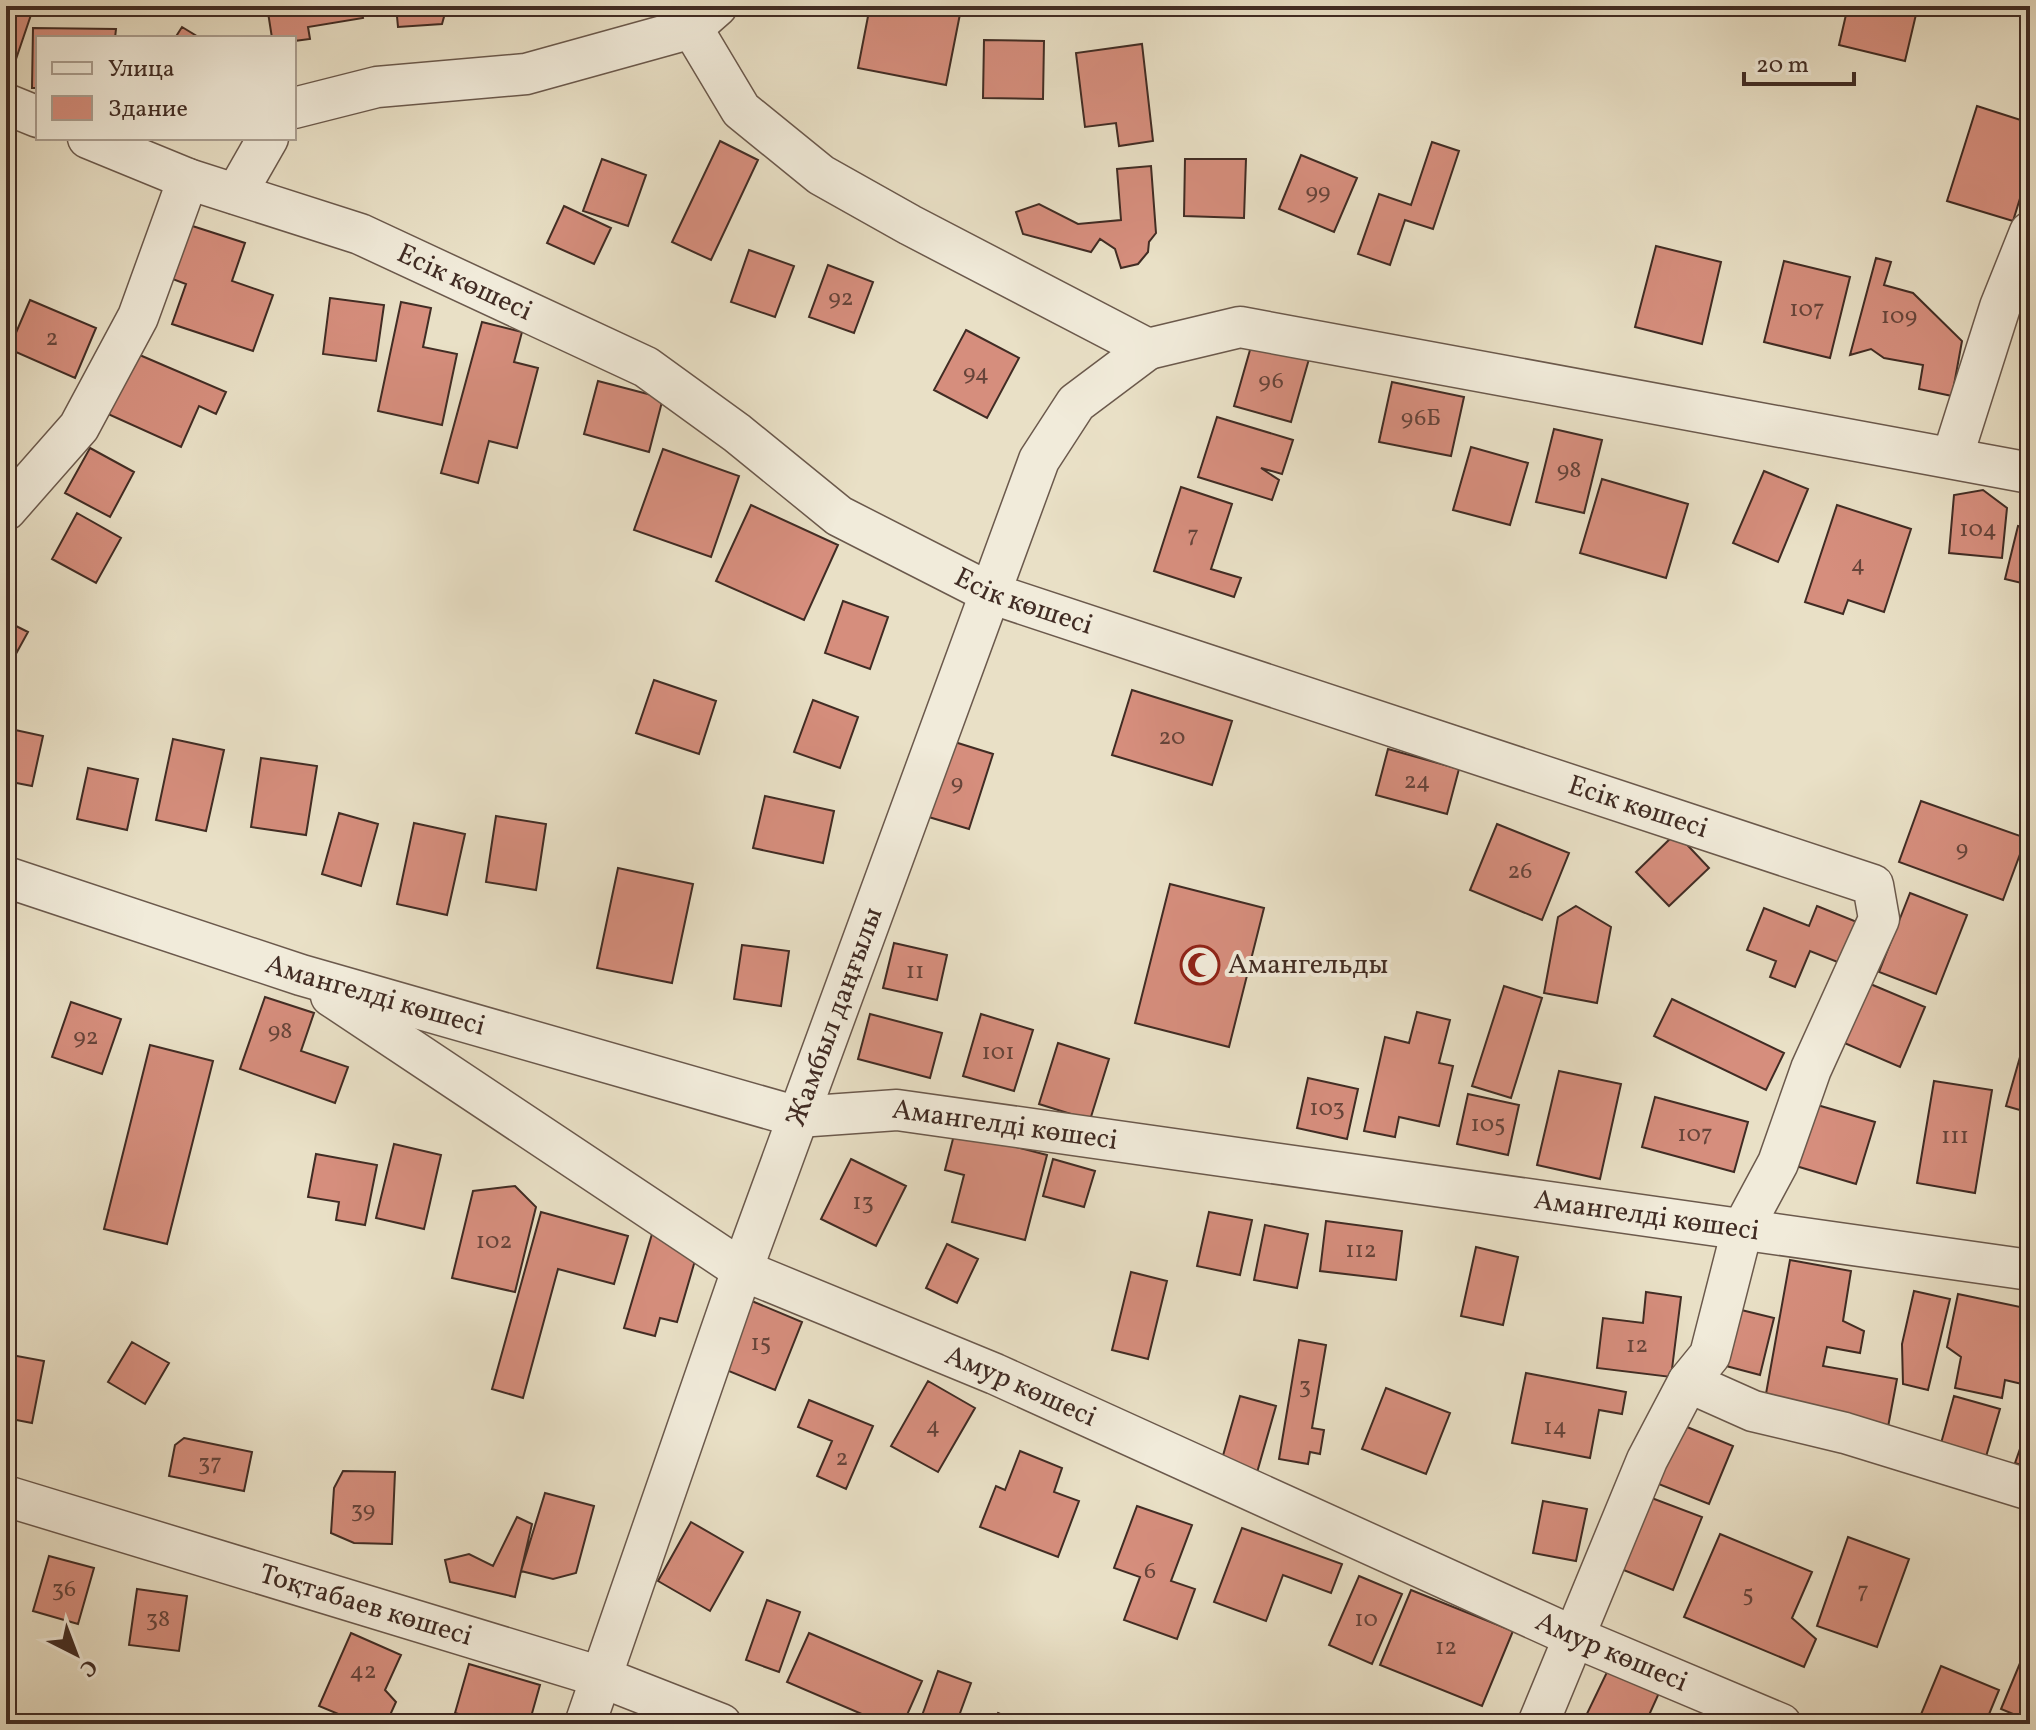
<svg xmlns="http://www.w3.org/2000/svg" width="2036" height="1730" viewBox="0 0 2036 1730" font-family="Vollkorn,serif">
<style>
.building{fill:#d68e7d;stroke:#412c24;stroke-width:2}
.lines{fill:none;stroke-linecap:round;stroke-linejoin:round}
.minor-casing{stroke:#6b594c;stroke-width:43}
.minor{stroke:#f1ebda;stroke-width:40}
.labels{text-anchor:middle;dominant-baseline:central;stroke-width:8;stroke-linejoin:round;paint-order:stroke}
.number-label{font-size:24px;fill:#66443a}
.street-label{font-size:28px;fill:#412c24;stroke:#f1ebda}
.poi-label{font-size:28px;fill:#412c24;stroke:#f1ebda;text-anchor:start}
</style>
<rect width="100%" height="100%" fill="#e9e0c6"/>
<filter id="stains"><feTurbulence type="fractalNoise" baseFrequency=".0025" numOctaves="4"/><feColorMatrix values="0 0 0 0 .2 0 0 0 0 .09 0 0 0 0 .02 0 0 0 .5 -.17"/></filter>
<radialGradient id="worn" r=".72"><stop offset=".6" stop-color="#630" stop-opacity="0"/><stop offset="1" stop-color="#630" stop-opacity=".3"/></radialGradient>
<path class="building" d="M6,6H34L15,62L6,59Z
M267,6H361L363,18L308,27L310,39L294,41V38H272Z
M396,6H447L442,24L398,27Z
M870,6H917L960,14L946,85L858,68Z
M1848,6H1918L1905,61L1839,45Z
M182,27L200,38H175Z
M33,28L116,29L115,38H38V88H32Z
M984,40L1044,41L1043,99L983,98Z
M1142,44L1153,141L1119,146L1116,123L1085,127L1076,53Z
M1977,106L2030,123V166L2013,221L1947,201Z
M720,141L758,160L711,260L672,242Z
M1432,142L1459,151L1433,229L1405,220L1390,265L1358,254L1379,194L1411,205Z
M1301,155L1357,178L1334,232L1279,209Z
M602,159L646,175L628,226L583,211Z
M1185,159H1246L1244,218L1184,216Z
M1151,166L1156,233L1149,242L1148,252L1138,264L1121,268L1115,249L1100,239L1091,252L1023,234L1016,212L1039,204L1078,224L1121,220L1117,169Z
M564,206L611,228L594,264L547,243Z
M180,222L245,243L232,281L273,295L253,351L172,324L186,284L162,275Z
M1656,246L1721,262L1702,344L1635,327Z
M749,250L794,266L775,317L731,302Z
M1876,258L1891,262L1884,285L1913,293L1962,341L1952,396L1919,389L1923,365L1884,358L1871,349L1850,355Z
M1784,261L1850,277L1830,358L1764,342Z
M828,265L873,282L854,333L809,317Z
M330,298L384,305L376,361L323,354Z
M30,300L96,328L75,378L9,349Z
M401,302L431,308L423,347L457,354L442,425L378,411Z
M482,322L522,332L514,362L538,368L517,448L489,441L478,483L441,473Z
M966,330L1019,358L987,418L934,390Z
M1252,343L1309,359L1291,422L1234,406Z
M135,353L226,392L216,414L199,406L181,447L108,414Z
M598,381L663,398L649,452L584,434Z
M1392,382L1464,397L1451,456L1379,442Z
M1217,417L1293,440L1282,474L1261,468L1279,480L1272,500L1198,477Z
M1554,429L1602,440L1584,513L1536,502Z
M1471,447L1528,463L1510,525L1453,510Z
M90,448L134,472L110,517L65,493Z
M663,449L739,476L711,557L634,530Z
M1764,471L1808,489L1778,562L1733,543Z
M1602,479L1688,504L1666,578L1580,553Z
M1181,487L1232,504L1211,569L1241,578L1234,597L1154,571Z
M1983,490L2007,508L2002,558L1949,553L1954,495Z
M751,505L838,545L804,620L716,581Z
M1837,505L1911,529L1884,612L1848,600L1843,614L1805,602Z
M77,513L121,538L96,583L52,559Z
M2018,526L2030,529V585L2005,579Z
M843,601L888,617L870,669L825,653Z
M6,621L28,632L6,672Z
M654,680L716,701L699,754L636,733Z
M1132,690L1232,721L1212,785L1112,755Z
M813,700L858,717L840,768L794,752Z
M6,728L43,736L32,786L6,781Z
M173,739L224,750L206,831L156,820Z
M945,739L993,754L969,829L922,815Z
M1388,749L1459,769L1447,814L1376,795Z
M261,758L317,766L306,835L251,827Z
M88,768L138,779L127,830L77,819Z
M765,796L834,811L823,863L753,848Z
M1921,801L2026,838L2003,900L1899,862Z
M339,813L378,824L361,886L322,874Z
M496,816L546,824L536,890L486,882Z
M414,823L465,834L447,915L397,904Z
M1497,824L1569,853L1542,920L1470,890Z
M1676,833L1709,868L1669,906L1636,872Z
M618,868L693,884L672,983L597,968Z
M1170,884L1264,908L1229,1047L1135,1023Z
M1910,893L1967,915L1936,994L1879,972Z
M1576,906L1611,927L1597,1003L1544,993L1558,917Z
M1817,906L1857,922L1840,963L1810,951L1795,987L1770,977L1776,961L1747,950L1764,908L1809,926Z
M894,943L947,955L937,1000L883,988Z
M742,945L789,951L781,1006L734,999Z
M1868,983L1925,1007L1900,1067L1842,1042Z
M1504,986L1542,998L1511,1098L1472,1086Z
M265,997L314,1013L301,1051L348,1067L335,1103L240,1069Z
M1672,999L1784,1053L1766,1090L1654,1036Z
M71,1002L121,1019L102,1074L52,1057Z
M1417,1012L1450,1020L1439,1063L1453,1066L1439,1126L1399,1117L1395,1137L1364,1131L1385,1037L1409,1043Z
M870,1014L942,1033L930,1078L858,1059Z
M981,1014L1033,1030L1014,1091L963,1076Z
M2028,1029H2030V1113L2006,1106Z
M1058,1043L1109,1059L1090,1120L1039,1104Z
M150,1045L213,1061L167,1244L104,1229Z
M1559,1071L1621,1084L1600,1179L1537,1165Z
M1308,1078L1358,1089L1347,1139L1297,1128Z
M1934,1081L1992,1090L1975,1193L1917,1183Z
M1468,1094L1519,1105L1508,1155L1457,1144Z
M1655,1097L1748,1122L1734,1172L1642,1147Z
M1814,1104L1875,1122L1856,1184L1796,1166Z
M955,1131L1047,1155L1025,1240L952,1222L964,1175L945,1170Z
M394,1144L441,1155L424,1229L376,1218Z
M316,1154L377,1165L365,1225L336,1220L339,1202L308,1197Z
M851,1159L906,1186L876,1246L821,1219Z
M1053,1159L1095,1171L1084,1207L1043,1196Z
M515,1186L536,1207L515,1292L452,1278L473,1191Z
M541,1212L628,1236L614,1284L558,1269L523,1398L492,1389Z
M1209,1212L1252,1220L1240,1275L1197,1266Z
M1326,1221L1402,1231L1396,1280L1320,1271Z
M1265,1225L1308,1234L1297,1288L1254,1280Z
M652,1234L699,1247L677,1322L660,1318L655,1336L624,1328Z
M947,1244L978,1259L957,1303L926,1288Z
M1476,1247L1518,1257L1503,1325L1461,1316Z
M1790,1260L1851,1271L1843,1321L1864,1331L1860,1353L1827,1347L1823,1366L1897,1379L1888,1427L1764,1405Z
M1131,1272L1167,1281L1148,1359L1112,1350Z
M1914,1291L1950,1299L1928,1390L1903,1384L1902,1344Z
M1646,1292L1681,1297L1671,1377L1597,1368L1603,1318L1643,1323Z
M1958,1294L2030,1309V1342L2022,1384L2005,1380L2002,1398L1955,1388L1961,1357L1947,1347Z
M747,1299L802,1322L775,1390L719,1367Z
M1725,1306L1774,1318L1760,1375L1711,1362Z
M1299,1340L1326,1345L1312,1428L1324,1430L1320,1454L1310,1452L1308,1464L1279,1459Z
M132,1342L169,1363L145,1404L108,1382Z
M6,1354L44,1361L32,1423L6,1418Z
M1526,1373L1626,1392L1622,1414L1599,1410L1590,1458L1512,1443Z
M928,1381L975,1408L938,1472L891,1446Z
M1386,1388L1450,1413L1426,1474L1362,1449Z
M1240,1396L1276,1406L1256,1476L1220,1466Z
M1954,1396L2000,1409L1985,1460L1940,1447Z
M809,1400L873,1426L846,1489L817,1476L832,1441L798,1427Z
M1675,1422L1733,1446L1709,1504L1651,1481Z
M2028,1426H2030V1468L2015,1463Z
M184,1438L252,1452L244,1491L169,1476L175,1445Z
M1020,1451L1062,1468L1054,1492L1079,1501L1058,1557L980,1527L996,1486L1005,1490Z
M343,1471L395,1472L392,1544L354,1543L331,1533L334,1488Z
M545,1493L594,1506L576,1573L553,1579L521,1571Z
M1649,1497L1702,1517L1673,1590L1621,1569Z
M1543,1501L1587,1509L1576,1561L1533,1553Z
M1137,1506L1192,1525L1171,1581L1195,1589L1177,1639L1124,1620L1140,1577L1114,1568Z
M517,1517L532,1524L515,1597L450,1582L445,1560L469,1554L493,1566Z
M691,1522L743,1552L710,1611L658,1581Z
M1242,1528L1342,1564L1331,1593L1283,1575L1266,1621L1214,1602Z
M1720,1534L1812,1572L1792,1618L1816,1639L1804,1667L1684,1617Z
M1848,1537L1909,1559L1877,1647L1817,1626Z
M49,1556L94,1568L78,1624L33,1611Z
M1359,1576L1402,1594L1372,1664L1329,1645Z
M137,1589L187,1596L179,1651L129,1645Z
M1411,1590L1513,1631L1482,1706L1380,1665Z
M767,1600L800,1612L779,1672L746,1660Z
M351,1633L401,1655L385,1690L396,1702L386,1724H345L348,1718L319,1706Z
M809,1633L922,1681L903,1724H885L787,1682Z
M2025,1651L2030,1653V1721L2001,1709Z
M469,1664L540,1685L529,1724H492L455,1713Z
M1941,1666L1999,1690L1985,1724H1917Z
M1608,1670L1659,1693L1645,1724L1583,1722Z
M938,1671L971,1683L956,1724H919Z
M998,1713L1022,1724H993Z"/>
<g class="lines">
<defs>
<g id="minor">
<path d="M692,28L741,110L821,175L910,225L1148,349L1240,327L2030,473"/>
<path d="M6,104L38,117"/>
<path d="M294,108L377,87L526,74L692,28L717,6"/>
<path id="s1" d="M88,138L188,179L360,234L646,367L737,433L839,516L990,593L1873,885L1879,919L1811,1069L1778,1163L1742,1230L1710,1355L1688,1382L1647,1460L1538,1724"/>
<path d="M236,194L268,138"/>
<path d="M1952,458L2000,307L2030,232"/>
<path d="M6,510L79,427L138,317L188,179"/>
<path id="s2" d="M6,877L301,975L798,1117L897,1110L2030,1270"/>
<path id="s3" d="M331,996L742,1270L995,1374L1572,1636L1781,1724"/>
<path d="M1688,1382L1753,1411L1845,1433L2030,1490"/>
<path id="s4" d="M6,1496L601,1677L721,1724"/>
<path id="s5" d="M585,1724L742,1270L1039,460L1076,403L1148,349"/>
</g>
</defs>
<use href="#minor" class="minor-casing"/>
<use href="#minor" class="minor"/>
</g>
<defs>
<symbol id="mosque-ring" viewBox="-11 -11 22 22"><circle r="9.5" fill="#f1ebda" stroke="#8f2418" stroke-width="1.5"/><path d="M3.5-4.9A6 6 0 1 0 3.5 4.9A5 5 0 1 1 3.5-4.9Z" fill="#8f2418"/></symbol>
</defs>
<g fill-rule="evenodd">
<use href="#mosque-ring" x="1178" y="943" width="44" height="44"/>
</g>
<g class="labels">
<g class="number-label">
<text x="1318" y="193">99</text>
<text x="841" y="299">92</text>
<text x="1807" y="310">107</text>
<text x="1899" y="317">109</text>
<text x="52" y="339">2</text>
<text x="976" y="374">94</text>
<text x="1271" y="382">96</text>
<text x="1421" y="419">96Б</text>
<text x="1569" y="471">98</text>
<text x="1978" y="530">104</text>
<text x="1193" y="536">7</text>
<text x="1858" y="565">4</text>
<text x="1172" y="738">20</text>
<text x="1417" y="782">24</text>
<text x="957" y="784">9</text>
<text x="1962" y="850">9</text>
<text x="1520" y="872">26</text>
<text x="915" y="972">11</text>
<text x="280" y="1032">98</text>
<text x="86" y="1038">92</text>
<text x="998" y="1053">101</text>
<text x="1327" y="1109">103</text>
<text x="1488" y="1125">105</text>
<text x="1695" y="1135">107</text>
<text x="1955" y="1137">111</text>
<text x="863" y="1203">13</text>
<text x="494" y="1242">102</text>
<text x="1361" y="1251">112</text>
<text x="761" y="1344">15</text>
<text x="1637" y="1346">12</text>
<text x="1305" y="1387">3</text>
<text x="933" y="1427">4</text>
<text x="1555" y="1428">14</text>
<text x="842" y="1459">2</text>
<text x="210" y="1464">37</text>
<text x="363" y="1511">39</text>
<text x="1150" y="1572">6</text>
<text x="64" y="1590">36</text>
<text x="1863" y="1592">7</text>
<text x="1748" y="1595">5</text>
<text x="158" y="1620">38</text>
<text x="1366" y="1620">10</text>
<text x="1446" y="1648">12</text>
<text x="363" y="1672">42</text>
</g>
<g class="street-label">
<text stroke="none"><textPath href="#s1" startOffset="404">Есік көшесі</textPath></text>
<text stroke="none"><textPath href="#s1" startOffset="1052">Есік көшесі</textPath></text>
<text stroke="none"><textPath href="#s1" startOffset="1700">Есік көшесі</textPath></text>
<text stroke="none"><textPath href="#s2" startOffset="388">Амангелді көшесі</textPath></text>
<text stroke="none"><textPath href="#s5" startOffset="750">Жамбыл даңғылы</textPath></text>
<text stroke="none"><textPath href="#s2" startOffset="1036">Амангелді көшесі</textPath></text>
<text stroke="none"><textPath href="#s2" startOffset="1684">Амангелді көшесі</textPath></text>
<text stroke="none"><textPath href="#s3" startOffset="796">Амур көшесі</textPath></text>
<text stroke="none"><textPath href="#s4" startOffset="376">Тоқтабаев көшесі</textPath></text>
<text stroke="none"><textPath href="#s3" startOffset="1444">Амур көшесі</textPath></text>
</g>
<g class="poi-label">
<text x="1228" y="965">Амангельды</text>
</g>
</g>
<rect width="2036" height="1730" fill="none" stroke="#e9e0c6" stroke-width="32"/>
<rect x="8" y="8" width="2020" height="1714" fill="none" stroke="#412c24" stroke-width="4"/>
<rect x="16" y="16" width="2004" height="1698" fill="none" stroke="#412c24" stroke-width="2"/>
<rect x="36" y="36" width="260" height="104" fill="#f1ebda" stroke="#ab9f91" stroke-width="2"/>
<rect x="52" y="62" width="40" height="12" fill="#f1ebda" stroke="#ab9f91" stroke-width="2"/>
<text x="108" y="76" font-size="24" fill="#412c24">Улица</text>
<rect x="52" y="96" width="40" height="24" fill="#d68e7d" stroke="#ab9f91" stroke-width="2"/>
<text x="108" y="116" font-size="24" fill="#412c24">Здание</text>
<g transform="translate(76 1654) rotate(138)" stroke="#f1ebda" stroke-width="6" paint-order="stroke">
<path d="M0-6L14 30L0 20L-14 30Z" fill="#412c24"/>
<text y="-12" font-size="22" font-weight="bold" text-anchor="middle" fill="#412c24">С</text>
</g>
<path d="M1744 72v12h110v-12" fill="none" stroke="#412c24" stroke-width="4"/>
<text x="1756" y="72" font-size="24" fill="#412c24" stroke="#f1ebda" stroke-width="6" paint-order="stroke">20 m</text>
<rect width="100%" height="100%" filter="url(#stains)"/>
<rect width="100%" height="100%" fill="url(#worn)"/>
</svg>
